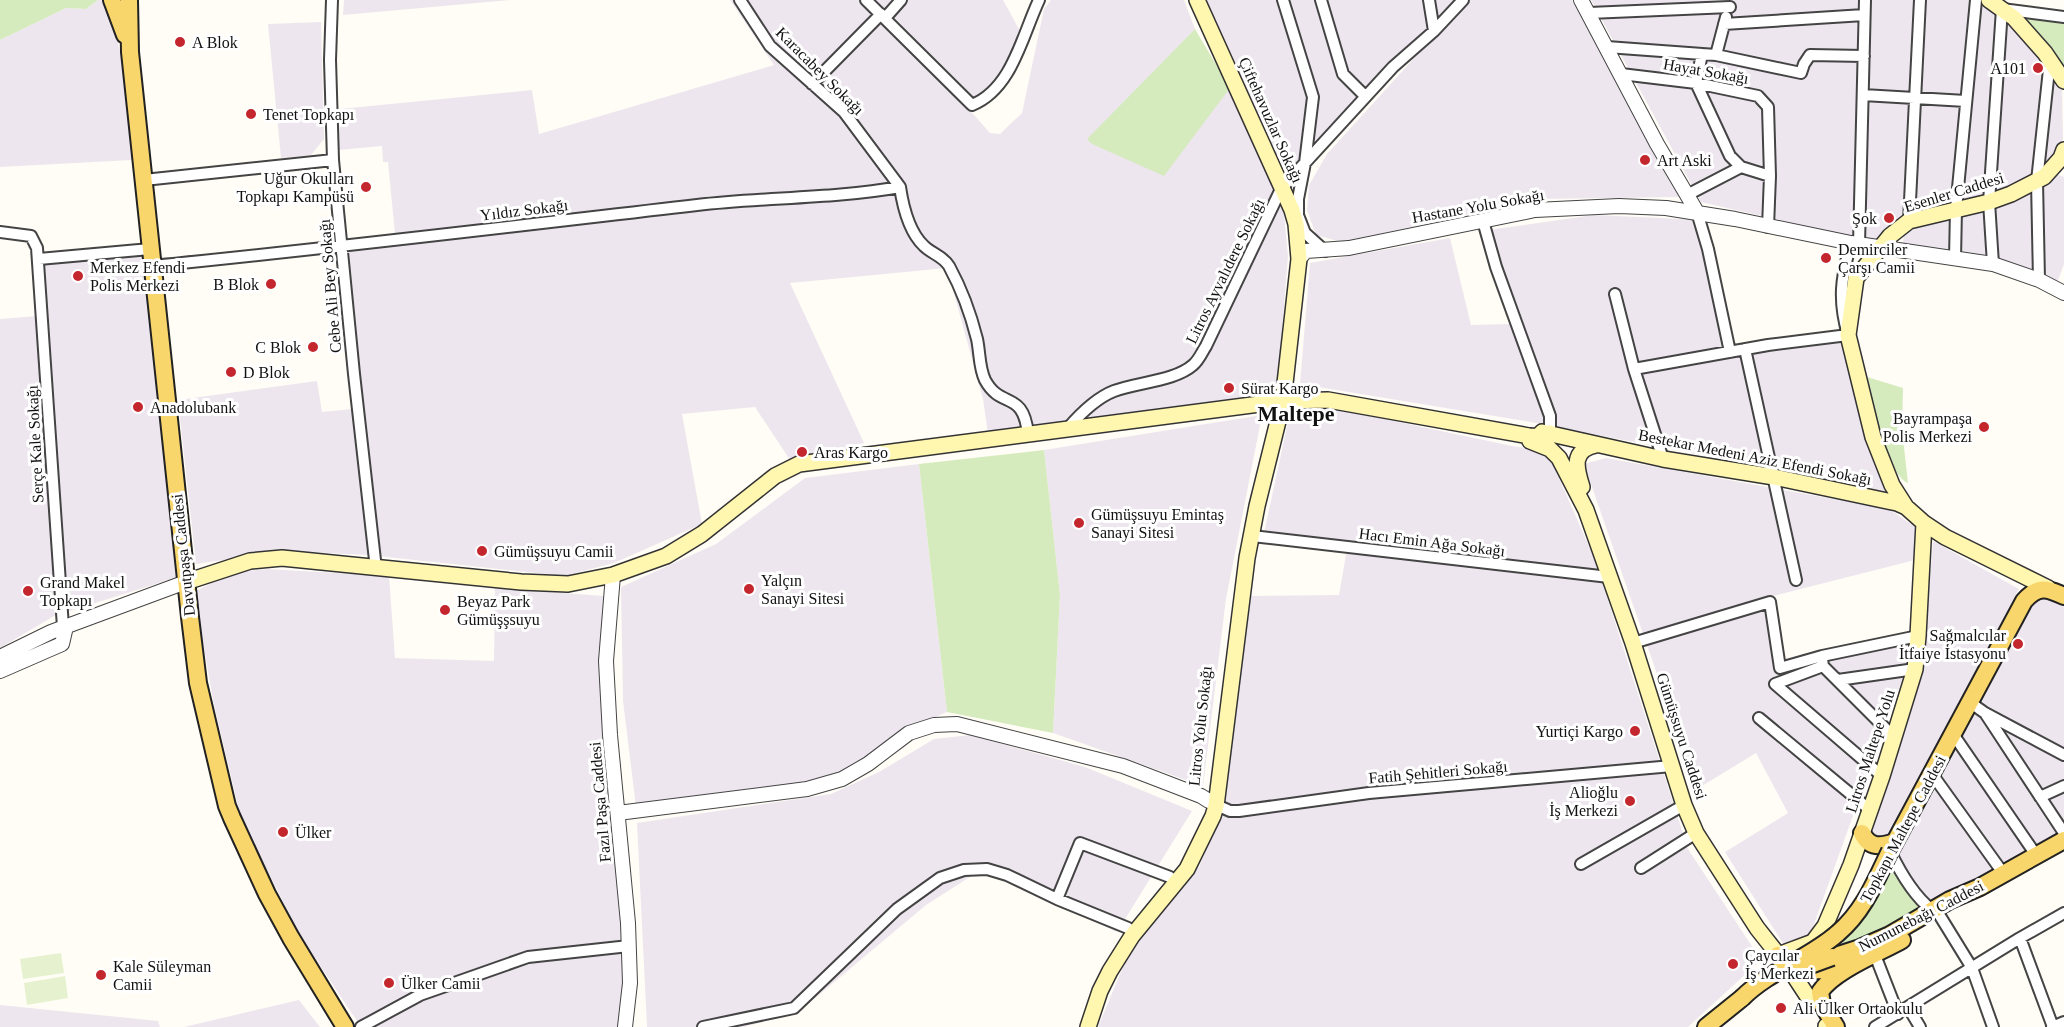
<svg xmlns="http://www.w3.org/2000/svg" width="2064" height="1027" viewBox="0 0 2064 1027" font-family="Georgia,serif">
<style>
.industrial{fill:#eee6ef}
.green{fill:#d5ebbd}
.pitch{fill:#e6f2cf}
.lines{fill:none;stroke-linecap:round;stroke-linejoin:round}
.minor-casing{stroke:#444;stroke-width:14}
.tertiary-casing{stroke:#444;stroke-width:16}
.secondary-casing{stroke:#333;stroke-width:18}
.primary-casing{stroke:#222;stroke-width:20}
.minor{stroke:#fff;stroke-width:10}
.tertiary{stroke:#fff;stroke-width:14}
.secondary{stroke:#fff6b0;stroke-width:15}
.primary{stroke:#f9d66b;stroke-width:16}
.primary-bridge-casing{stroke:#222;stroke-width:20;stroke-linecap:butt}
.primary-bridge{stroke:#f9d66b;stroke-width:16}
.poi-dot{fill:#c4262e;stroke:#fff;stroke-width:2}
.labels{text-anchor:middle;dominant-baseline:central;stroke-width:6;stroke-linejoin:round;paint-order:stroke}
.poi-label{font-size:16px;fill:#111;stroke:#fff;text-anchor:start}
.street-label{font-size:16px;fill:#111;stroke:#fff}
.district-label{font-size:22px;font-weight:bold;fill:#111;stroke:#fff}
</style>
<rect width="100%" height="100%" fill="#fffdf5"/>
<path class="industrial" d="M98,0H101L110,12L122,60L132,160L0,167V40L66,8L86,9Z
M344,0H511L343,15Z
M730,0H1003L1020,31V37L993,83L977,97L959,98L990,133L1000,134L1022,113L1044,9L1051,0H1184L1195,29L1088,140L1230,88L1284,214L1288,256L1277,392L988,434L983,399L947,268L790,283L864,443L790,460L755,407L682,414L702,524L614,563L564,576L368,555L286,551L196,564L178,400L317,381L322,412L352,409L337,253L348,239L395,234L388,162H383L382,146L339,150L340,109L532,90L539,134L774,65Z
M1204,0H1454L1286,174Z
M1467,0H1572L1679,197L1540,199L1341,242L1316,235L1307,210L1309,185L1327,154Z
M1591,0H1969L2011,21L2043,58L2062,89L2063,139L2051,165L2012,190L1916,213L1876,240L1853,237L1701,202Z
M321,22L324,139L311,155L281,158L268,24Z
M2059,175L2064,177V264L2057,283L2007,263L1903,244L1904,229L2016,199Z
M1594,215L1706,220L1735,345L1842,332L1890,492L1536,423L1300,384L1310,263L1450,238L1471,325L1510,324L1481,231Z
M143,243L178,577L54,616L0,648V319L38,316L39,255Z
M1291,408L1337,409L1512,446L1547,451L1595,560L1688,849L1761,960L1688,1027H1098L1128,955L1199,867L1221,815L1251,596L1339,595L1347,549L1262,542Z
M1262,415L1226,599L1203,786L1053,733L1060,595L1044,450Z
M1606,458L1889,509L1915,527V560L1773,596L1783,662L1914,634L1903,677L1809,938L1784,945L1725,852L1788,813L1756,753L1697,789L1584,464Z
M919,464L947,712L904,730L855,767L814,780L636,807L623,701L621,587L716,544L805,478Z
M1933,541L2019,589L1889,840L1868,833L1923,662Z
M268,569L389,576L395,658L494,661L495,588L604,596L624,974L619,1027H361L301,937L241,819L214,705L194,592L233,572Z
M2039,594L2064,599V829L1922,912L1891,866L1978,698Z
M971,735L1085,767L1192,811L1117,932L989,873L973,875L926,905L796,1014L743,1027H647L637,823L831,794L879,772L934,739Z
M299,1000L320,1027H184Z
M0,1005L158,1021L160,1027H0Z"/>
<path class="green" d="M0,0H98L86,9L66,8L0,40Z
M2018,16L2064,21V72Z
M1195,29L1230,88L1164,176L1092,144L1087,139Z
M1867,377L1903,388L1902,430L1908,483C1886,473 1872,401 1867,377Z
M1044,450L1060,595L1053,733L947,712L919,464Z
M1891,866L1922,912L1876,935L1845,945L1841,940L1882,887Z"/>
<path class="pitch" d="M61,953L64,973L23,979L20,959Z
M65,976L68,998L27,1005L24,983Z"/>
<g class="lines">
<defs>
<path id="minor" d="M332,0L330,60L333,160L354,374L376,569
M740,0L770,46L844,112L900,187C903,207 909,232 924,246C932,254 943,256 949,266C961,288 971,315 977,339C980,353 979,368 985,380C1001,410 1023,389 1028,434
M866,0L972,105C1012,89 1022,36 1039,0
M1283,0L1313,97L1305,163L1298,199V215L1305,233L1325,251
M1321,0L1343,74L1365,96
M1429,0L1434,31
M1589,13L1730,7
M885,18L901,0
M1724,24L1864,15
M1607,47L1716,55L1801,73L1804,64L1810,55L1864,56
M1702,54L1696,83L1730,156L1741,167L1770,176
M1716,55L1726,17
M1621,74L1696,83L1758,96L1768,107L1770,176L1768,227
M812,84L881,14
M1863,95L1966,101
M144,180L333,160
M1687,195L1741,167
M1697,212L1708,249L1730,352
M1483,221L1496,267L1550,416V433
M1909,221L1920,0
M0,232L31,236L37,248L63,627
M1859,244L1865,0
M39,259L150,249
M1955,259L1956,209L1976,0
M1993,264L1989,202L2002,9L2064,17
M152,266C334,248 515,226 697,205C765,197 832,199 900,187
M2039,280L2037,181L2050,60
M1615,294L1634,369L1663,459
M1745,349L1796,580
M1634,369L1768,345L1848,335C1838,300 1841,278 1851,243
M1068,428C1081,413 1096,398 1114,391C1138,382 1175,381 1193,365C1199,360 1202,352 1206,346L1281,189L1393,67L1434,31L1463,0
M1252,536L1609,577
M1633,643L1770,602L1780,668L1822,656L1918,636
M1822,659L1823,666L1894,737
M1823,666L1775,684L1882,776
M1838,680L1915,669
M1971,703L1985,713L2064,755
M1985,713L2064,833
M1759,718L1870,810
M1953,734L2036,855
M1932,774L2003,873
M2040,797L2064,786
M1212,803L1230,811H1239L1369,793L1672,766
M1890,851C1900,872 1914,896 1932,910
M1581,864L1684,805
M1641,868L1696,833
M1057,899L1080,843L1170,877
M1940,916L1972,968L1993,1027
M2020,938L2053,1027
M1875,955L1898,1014
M1908,1007L1920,1027
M361,1027L420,995L528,957L629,946
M703,1027L794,1008L897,909L940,878L964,870L987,869L1007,875L1057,899L1128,928
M1875,1027L2020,938L2064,913
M2052,1027L2064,1022"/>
<path id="tertiary" d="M1581,0L1657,144L1697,212
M1299,259L1306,251L1349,248L1535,210L1619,206L1666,208L1735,219L1851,243L1993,264L2039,280L2064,293
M613,575L606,661L610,735L628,923L630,983L625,1027
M0,657L51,632L186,582
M0,671L62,644L65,631L63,627
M618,813L807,789L842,779L868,764L909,733L934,725L957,724L1123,766L1201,796L1209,801"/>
<path id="secondary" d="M1989,0L2014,18L2045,53L2064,81
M1542,432L1663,459L1774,477L1897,503L1906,507
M1530,441L1550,449L1559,458L1586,510L1633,643L1684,805L1696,833L1757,928L1791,971L1810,1000
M1582,487C1576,468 1571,450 1596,445
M186,582L250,561L282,558L521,582L568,584L613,575L666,556L702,534L775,476L799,464L1283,401L1328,400L1529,436L1549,437L1550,433
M2048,588L1945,537L1924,523L1906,507L1892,485L1873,437L1848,335L1856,278L1890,236L1909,221L1989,202L2011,194L2044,177L2061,158L2064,150
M1778,955L1813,942L1825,926L1851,865L1882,776L1915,669L1918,636L1924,523
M1826,1026V1027
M1088,1027L1100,991L1110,971L1132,936L1187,869L1213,816L1216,806L1247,558L1257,506L1283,401L1299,259L1296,224L1292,210L1197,0"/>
<path id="primary" d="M112,0L125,35
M129,0L130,52L190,617L198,683L227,806L232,818L267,894L291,938L345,1027
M1862,833C1869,848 1881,847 1894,842
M1890,851L2024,601C2038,585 2047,588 2064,596
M1778,955C1805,974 1816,971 1846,969
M1832,957L1860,948L1890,935L1950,900L1980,887L2064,840
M1706,1027L1742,998
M1836,1027L1822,1004L1820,992C1833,971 1879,953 1902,940"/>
</defs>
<use href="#minor" class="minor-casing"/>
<use href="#tertiary" class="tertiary-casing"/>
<use href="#secondary" class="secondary-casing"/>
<use href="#primary" class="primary-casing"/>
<use href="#minor" class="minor"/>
<use href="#tertiary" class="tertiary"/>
<use href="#secondary" class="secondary"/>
<use href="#primary" class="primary"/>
<defs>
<path id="primary-bridge" d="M1802,968L1832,957
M1742,998C1770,970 1809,959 1838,933C1864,911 1876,880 1890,851"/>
</defs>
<use href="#primary-bridge" class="primary-bridge-casing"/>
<use href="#primary-bridge" class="primary-bridge"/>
</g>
<g class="poi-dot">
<circle cx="180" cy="42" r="6"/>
<circle cx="2038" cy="68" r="6"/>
<circle cx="251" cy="114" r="6"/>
<circle cx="1645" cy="160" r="6"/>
<circle cx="366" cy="187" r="6"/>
<circle cx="1889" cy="218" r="6"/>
<circle cx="1826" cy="258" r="6"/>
<circle cx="78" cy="276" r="6"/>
<circle cx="271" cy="284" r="6"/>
<circle cx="313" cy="347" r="6"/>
<circle cx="231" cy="372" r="6"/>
<circle cx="1229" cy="388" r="6"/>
<circle cx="138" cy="407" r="6"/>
<circle cx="1984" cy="427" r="6"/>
<circle cx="802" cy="452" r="6"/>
<circle cx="1079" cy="523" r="6"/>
<circle cx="482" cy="551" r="6"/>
<circle cx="749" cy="589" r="6"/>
<circle cx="28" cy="591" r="6"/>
<circle cx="445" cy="610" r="6"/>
<circle cx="2018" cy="644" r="6"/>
<circle cx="1635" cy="731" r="6"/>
<circle cx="1630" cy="801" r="6"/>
<circle cx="283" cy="832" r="6"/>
<circle cx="1733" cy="964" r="6"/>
<circle cx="101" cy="975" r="6"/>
<circle cx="389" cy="983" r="6"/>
<circle cx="1781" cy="1008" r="6"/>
</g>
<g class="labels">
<g class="poi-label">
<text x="192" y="42">A Blok</text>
<text x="2026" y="68" text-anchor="end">A101</text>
<text x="263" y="114">Tenet Topkapı</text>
<text x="1657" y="160">Art Aski</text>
<text x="354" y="178" text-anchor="end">Uğur Okulları<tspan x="354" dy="18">Topkapı Kampüsü</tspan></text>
<text x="1877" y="218" text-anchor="end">Şok</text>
<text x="1838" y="249">Demirciler<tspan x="1838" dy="18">Çarşı Camii</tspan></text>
<text x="90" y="267">Merkez Efendi<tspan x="90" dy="18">Polis Merkezi</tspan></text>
<text x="259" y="284" text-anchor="end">B Blok</text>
<text x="301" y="347" text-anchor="end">C Blok</text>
<text x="243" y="372">D Blok</text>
<text x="1241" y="388">Sürat Kargo</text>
<text x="150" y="407">Anadolubank</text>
<text x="1972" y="418" text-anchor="end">Bayrampaşa<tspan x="1972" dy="18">Polis Merkezi</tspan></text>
<text x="814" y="452">Aras Kargo</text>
<text x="1091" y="514">Gümüşsuyu Emintaş<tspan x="1091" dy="18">Sanayi Sitesi</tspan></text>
<text x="494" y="551">Gümüşsuyu Camii</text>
<text x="761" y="580">Yalçın<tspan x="761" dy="18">Sanayi Sitesi</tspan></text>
<text x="40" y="582">Grand Makel<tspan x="40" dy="18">Topkapı</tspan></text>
<text x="457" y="601">Beyaz Park<tspan x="457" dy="18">Gümüşşsuyu</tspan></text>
<text x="2006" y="635" text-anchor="end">Sağmalcılar<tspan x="2006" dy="18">İtfaiye İstasyonu</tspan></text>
<text x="1623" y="731" text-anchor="end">Yurtiçi Kargo</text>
<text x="1618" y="792" text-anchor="end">Alioğlu<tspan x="1618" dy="18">İş Merkezi</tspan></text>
<text x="295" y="832">Ülker</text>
<text x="1745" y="955">Çaycılar<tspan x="1745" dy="18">İş Merkezi</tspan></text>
<text x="113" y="966">Kale Süleyman<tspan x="113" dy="18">Camii</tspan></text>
<text x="401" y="983">Ülker Camii</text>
<text x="1793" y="1008">Ali Ülker Ortaokulu</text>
</g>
<g class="street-label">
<text transform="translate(820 71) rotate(45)">Karacabey Sokağı</text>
<text transform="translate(1706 71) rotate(10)">Hayat Sokağı</text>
<text transform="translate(1271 120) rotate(66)">Çiftehavuzlar Sokağı</text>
<text transform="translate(1954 192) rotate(-17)">Esenler Caddesi</text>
<text transform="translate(1478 206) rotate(-10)">Hastane Yolu Sokağı</text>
<text transform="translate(524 210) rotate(-7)">Yıldız Sokağı</text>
<text transform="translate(1225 271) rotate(-64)">Litros Ayvalıdere Sokağı</text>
<text transform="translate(330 286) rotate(-95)">Cebe Ali Bey Sokağı</text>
<text transform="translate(35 444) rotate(-93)">Serçe Kale Sokağı</text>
<text transform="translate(1755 457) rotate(11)">Bestekar Medeni Aziz Efendi Sokağı</text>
<text transform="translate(1432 542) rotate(7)">Hacı Emin Ağa Sokağı</text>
<text transform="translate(183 555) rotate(-96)">Davutpaşa Caddesi</text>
<text transform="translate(1200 726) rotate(-84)">Litros Yolu Sokağı</text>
<text transform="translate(1682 736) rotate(72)">Gümüşsuyu Caddesi</text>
<text transform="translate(1870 751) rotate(-72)">Litros Maltepe Yolu</text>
<text transform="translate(1438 772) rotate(-5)">Fatih Şehitleri Sokağı</text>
<text transform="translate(600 802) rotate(-95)">Fazıl Paşa Caddesi</text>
<text transform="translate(1903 829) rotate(-62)">Topkapı Maltepe Caddesi</text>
<text transform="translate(1921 916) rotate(-27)">Numunebağı Caddesi</text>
</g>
<g class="district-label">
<text x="1296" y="413">Maltepe</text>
</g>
</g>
</svg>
